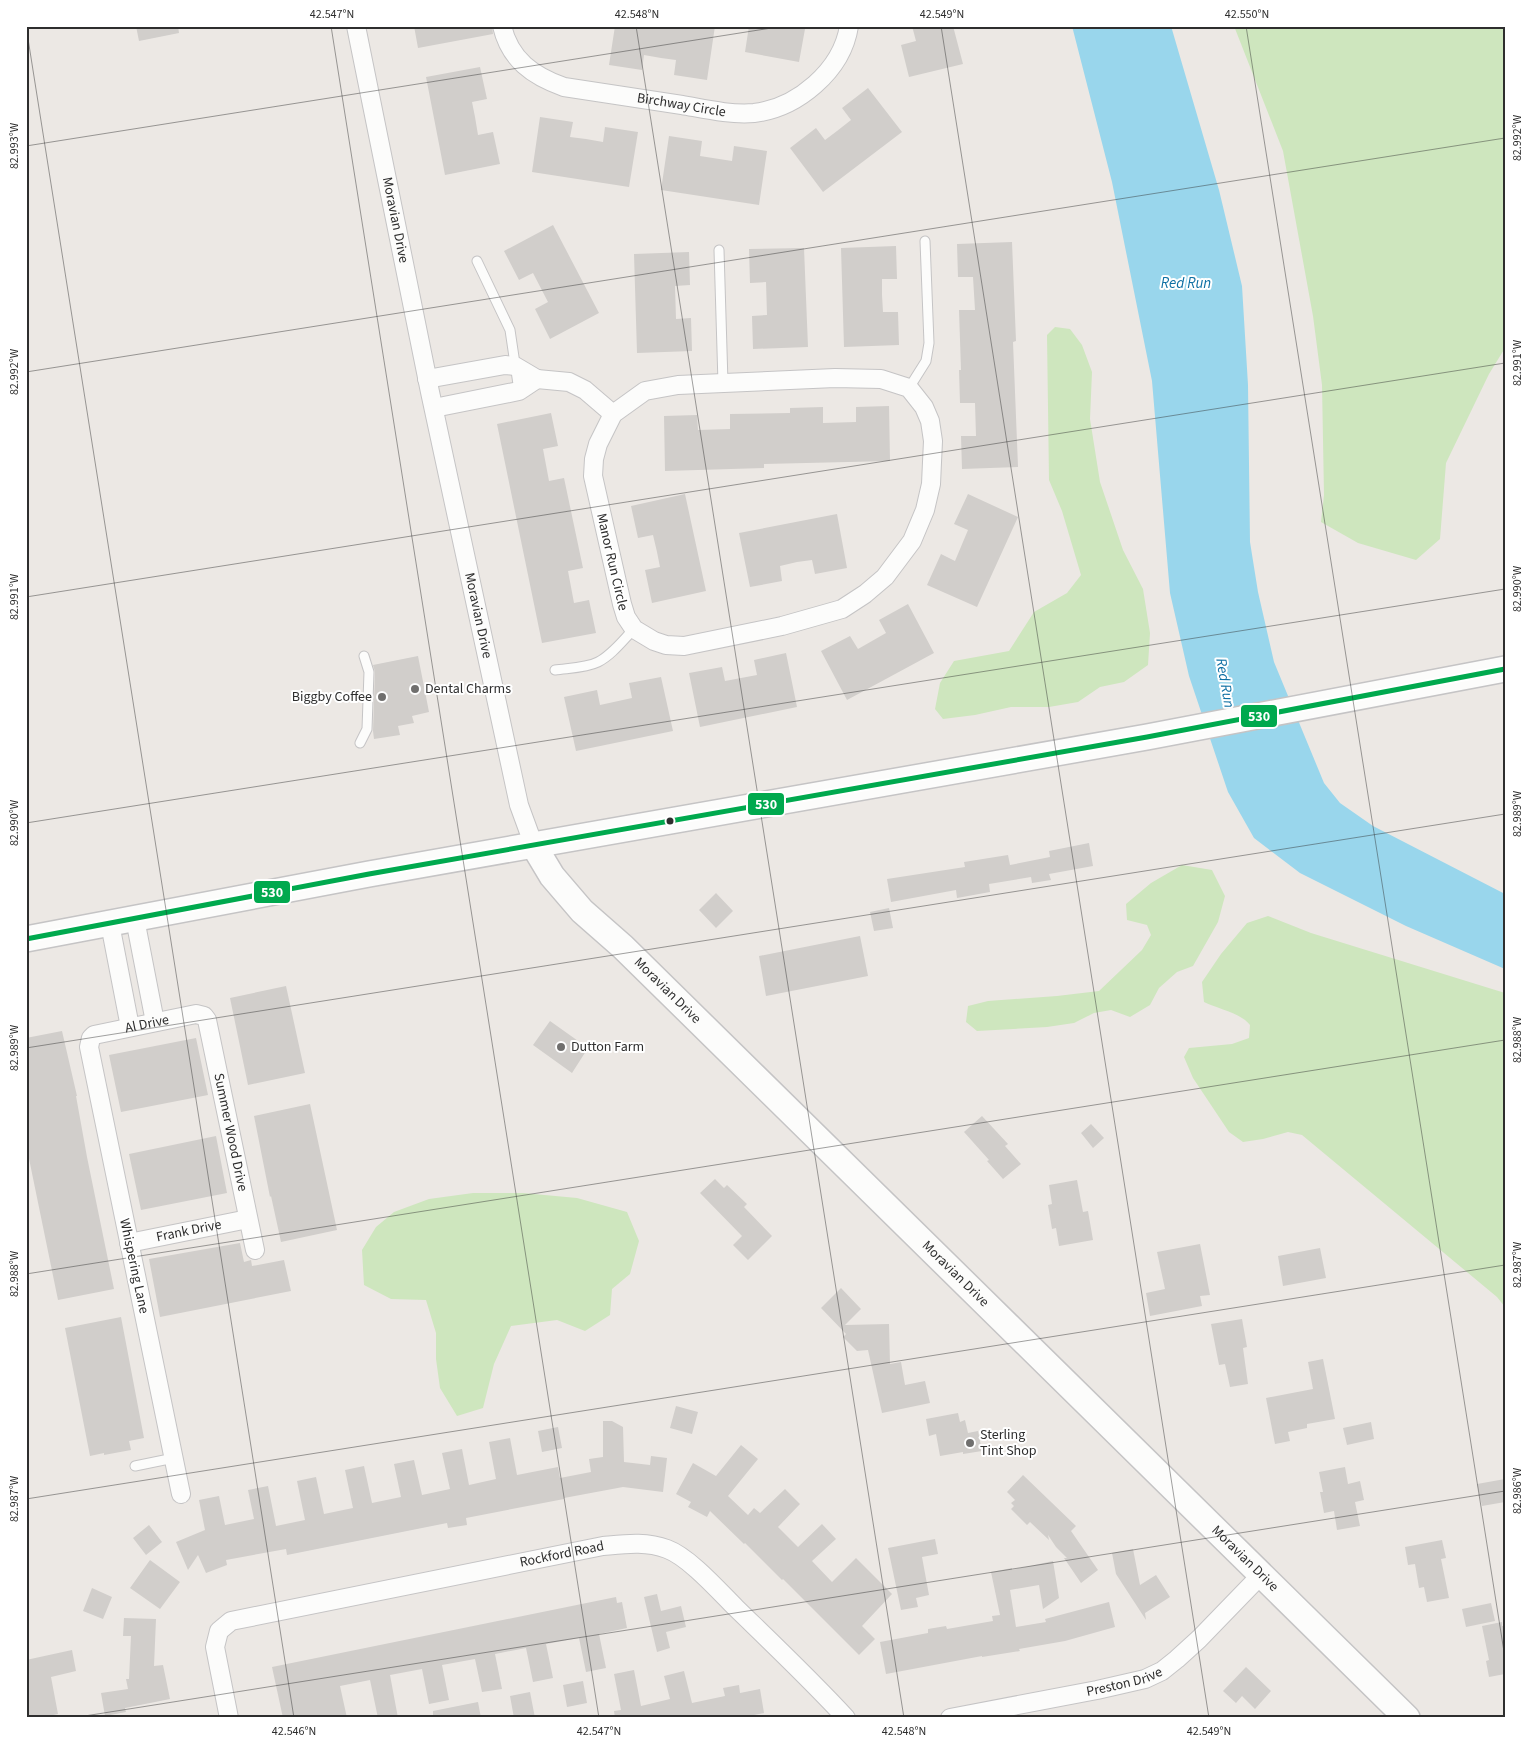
<svg xmlns="http://www.w3.org/2000/svg" width="1531" height="1744" viewBox="0 0 1531 1744" font-family="'Source Sans 3',sans-serif">
<style>
.green{fill:#cee6be}
.water{fill:#99d6ec}
.building{fill:#d1cecb}
.lines{fill:none;stroke-linecap:round;stroke-linejoin:round}
.lane-casing{stroke:#c5c4c5;stroke-width:11}
.street-casing{stroke:#c5c4c5;stroke-width:20}
.secondary-casing{stroke:#c5c4c5;stroke-width:28}
.lane{stroke:#fcfcfb;stroke-width:9}
.street{stroke:#fcfcfb;stroke-width:18}
.secondary{stroke:#fcfcfb;stroke-width:25}
.bus-1-casing{stroke:#fff;stroke-width:9}
.bus-1{stroke:#00a94e;stroke-width:5}
.ticks{fill:none;stroke:#2e2e2e;stroke-width:1;stroke-opacity:0.45}
.poi-dot{fill:#706f6e;stroke:#fff;stroke-width:2}
.bus-dot{fill:#2e2e2e;stroke:#fff;stroke-width:2}
.labels{text-anchor:middle;dominant-baseline:central;stroke-width:4;stroke-linejoin:round;paint-order:stroke}
.street-label{font-size:14px;fill:#2e2e2e;stroke:#fff}
.poi-label{font-size:14px;fill:#2e2e2e;stroke:#fff;text-anchor:start}
.water-label{font-size:15px;font-style:italic;fill:#0d6fa3;stroke:#fff}
.line-badge{stroke:#fff;stroke-width:2}
.badge-label{font-size:14px;text-anchor:middle;font-weight:bold;fill:#fff}
.neatline{fill:none;stroke:#2e2e2e;stroke-width:2}
.ticks-label{font-size:12px;text-anchor:middle;fill:#2e2e2e}
</style>
<rect width="100%" height="100%" fill="#ece8e4"/>
<path class="green" d="M1234,26H1504L1505,348L1489,374L1446,463L1440,539L1416,560L1358,543L1321,522L1324,495L1322,385L1313,316L1283,151Z
M1055,327L1070,329L1082,345L1092,372L1090,419L1100,482L1123,550L1143,589L1150,633L1148,665L1124,682L1100,687L1078,702L1049,707H1011L975,715L943,719L935,709L940,683L954,661L1009,651L1034,612L1067,593L1081,575L1062,511L1049,480L1047,335Z
M1182,865L1212,870L1225,896L1218,922L1193,966L1177,972L1159,988L1150,1005L1130,1017L1111,1010L1094,1013L1074,1023L1047,1027L977,1031L966,1022L968,1006L988,1001L1057,996L1099,991L1142,950L1151,935L1147,925L1127,920L1126,904L1151,883Z
M1268,916L1311,933L1505,993V1307L1497,1297L1302,1135L1288,1132L1263,1139L1243,1142L1229,1132L1193,1078L1184,1057L1189,1048L1232,1044L1249,1038L1250,1025C1241,1013 1218,1009 1204,1002L1202,982L1221,954L1247,923Z
M473,1193H523L577,1198L627,1212L639,1241L630,1274L612,1289L610,1315L585,1331L557,1320L511,1326L494,1364L483,1408L457,1416L440,1388L436,1359V1333L426,1300L391,1299L364,1285L362,1250L376,1227L394,1212L429,1199Z"/>
<path class="water" d="M1072,26H1171L1219,190L1242,286L1248,385L1250,542L1258,592L1274,662L1324,783L1340,803L1373,826L1505,894V969L1406,926L1300,873L1254,838L1228,792L1189,676L1170,593L1152,381L1112,182Z"/>
<path class="building" d="M136,26H178L179,33L139,41Z
M414,26H492L493,34L418,48Z
M615,26H715L707,80L674,75L676,60L661,58L644,55L642,70L609,65Z
M749,26H789L805,29L799,62L745,52Z
M912,26H953L963,64L909,77L901,45L916,41Z
M480,67L487,99L472,102L475,117L478,135L493,132L500,164L445,175L426,77Z
M868,88L902,132L823,192L790,148L816,128L825,140L837,131L851,120L842,108Z
M540,117L573,122L570,137L586,139L603,142L605,127L638,132L629,187L532,172Z
M669,136L702,141L700,156L732,161L734,146L767,151L759,205L661,190Z
M553,225L599,313L550,339L535,309L548,302L533,273L519,280L504,251Z
M1012,242L1016,341L1013,342L1018,467L962,469L961,436H976L975,403H960L959,370H961L959,310H975L973,277H958L957,244Z
M896,246L897,279H882V295L883,312H898L899,345L844,347L841,248Z
M804,248L808,347L753,349L752,316L767,315L766,282L750,283L749,249Z
M689,252L690,285L675,286L676,319L691,318L692,351L637,353L634,254Z
M889,406L890,461L764,464V468L665,471L664,416L697,415L698,430L730,429V414L790,413V408L823,407V423L856,422V407Z
M551,413L558,446L543,449L549,481L564,478L583,568L568,571L574,603L589,600L596,633L542,643L497,424Z
M685,494L706,591L652,603L645,570L660,567L657,552L653,535L638,538L631,506Z
M968,494L1018,517L977,607L927,585L941,554L955,561L968,530L954,524Z
M837,514L847,568L815,574L812,560L797,562L780,566L782,581L750,587L739,533Z
M908,604L934,653L847,700L821,651L850,636L858,649L886,633L879,620Z
M786,653L797,707L700,727L689,673L722,667L725,681L757,675L754,660Z
M418,656L429,712L412,716L414,723L398,726L400,735L374,739L373,731L375,672L373,665Z
M661,677L673,731L576,751L564,697L597,690L600,705L632,698L629,683Z
M1089,843L1093,866L1049,874L1051,880L1032,883L1031,877L989,884L990,892L957,898L956,890L891,902L887,879L965,867L964,862L1008,855L1010,865L1050,857L1049,851Z
M716,893L733,911L716,928L699,910Z
M889,908L893,928L874,931L870,912Z
M860,936L868,976L766,996L759,956Z
M286,986L305,1073L248,1085L230,998Z
M550,1021L588,1048L572,1073L533,1045Z
M62,1031L77,1096H76L87,1157L114,1289L58,1300L26,1144V1038Z
M196,1038L208,1095L121,1112L109,1055Z
M310,1104L337,1230L281,1242L271,1196L270,1197L254,1116Z
M982,1116L1008,1144L1005,1146L1021,1164L1003,1179L987,1161L989,1160L964,1132Z
M1091,1124L1104,1138L1093,1148L1081,1133Z
M216,1136L227,1193L141,1210L129,1154Z
M715,1179L724,1188L727,1185L747,1204L744,1207L772,1236L748,1260L733,1245L742,1236L700,1193Z
M1077,1180L1083,1212L1088,1211L1093,1240L1059,1246L1056,1228L1052,1229L1048,1205L1052,1204L1049,1185Z
M240,1243L244,1262L251,1260L252,1266L284,1260L291,1291L160,1317L149,1259Z
M1200,1244L1210,1295L1200,1296L1202,1306L1150,1316L1146,1293L1165,1289L1157,1252Z
M1320,1248L1326,1278L1283,1286L1278,1256Z
M841,1288L861,1309L845,1325L889,1324L890,1364L901,1362L905,1385L925,1381L930,1403L882,1413L868,1350L857,1351L843,1337L846,1334L821,1308Z
M121,1317L144,1438L129,1441L131,1450L104,1455V1453L90,1456L65,1328Z
M1242,1319L1247,1347L1243,1348L1248,1384L1230,1387L1225,1364L1219,1365L1211,1324Z
M1323,1359L1335,1419L1307,1424V1428L1288,1432L1290,1441L1275,1444L1266,1398L1313,1389L1308,1362Z
M676,1406L698,1412L692,1434L670,1428Z
M958,1413L960,1422L965,1420L968,1433L978,1431L982,1451L963,1454V1452L940,1456L936,1434L929,1436L926,1419Z
M603,1421H612L623,1427L624,1462L650,1465L651,1456L667,1458L663,1492L623,1487L564,1498V1499L466,1518L467,1525L448,1528L447,1523L287,1555L286,1549L226,1560L227,1565L206,1573L198,1555L188,1570L176,1542L205,1530L199,1500L219,1496L225,1525L254,1519L248,1490L268,1486L276,1526L305,1520L297,1481L316,1477L324,1514L353,1508L345,1470L364,1466L372,1503L401,1497L394,1464L414,1460L422,1495L450,1489L442,1453L462,1449L469,1485L496,1479L489,1442L510,1438L517,1475L558,1467L560,1478L591,1472L589,1459L603,1457Z
M1371,1422L1374,1439L1347,1445L1343,1428Z
M558,1427L562,1448L542,1452L538,1431Z
M741,1445L758,1459L728,1496L748,1515L754,1508L760,1513L785,1489L800,1504L778,1527L798,1547L822,1524L836,1539L812,1561L832,1582L856,1558L892,1594L862,1626L875,1639L859,1655L783,1579L782,1580L745,1543L744,1544L710,1511L707,1517L688,1507L691,1502L676,1494L693,1463L716,1476Z
M1345,1467L1348,1484L1360,1481L1364,1500L1355,1502L1360,1526L1337,1530L1334,1511L1324,1513L1320,1492H1323L1319,1472Z
M1023,1475L1076,1526L1071,1531L1098,1570L1081,1583L1064,1558H1067L1056,1547L1048,1535L1049,1540L1030,1522L1027,1525L1011,1509L1014,1506L1011,1503L1015,1500L1007,1492Z
M1505,1479V1502L1482,1506L1477,1484Z
M149,1525L162,1542L146,1555L133,1538Z
M935,1539L938,1554L922,1557L929,1595L916,1598L918,1607L901,1610L888,1548Z
M1442,1540L1446,1558L1441,1559L1449,1598L1427,1602L1424,1587L1419,1588L1415,1564L1408,1565L1405,1547Z
M1133,1549L1140,1585L1156,1575L1170,1597L1145,1613L1146,1620L1116,1574L1112,1553Z
M150,1560L180,1582L160,1609L130,1588Z
M1053,1561L1059,1598L1043,1609L1039,1585L1010,1590L1016,1627L1046,1622L1045,1619L1109,1602L1115,1627L1065,1641L1019,1649L1020,1651L982,1657V1656L886,1674L880,1642L928,1633V1629L946,1626L947,1629L993,1621L992,1616L1000,1615L991,1572L1012,1568V1570Z
M92,1588L112,1597L103,1619L83,1611Z
M657,1594L661,1611L681,1606L686,1627L666,1632L670,1648L657,1652L644,1597Z
M616,1597L617,1603L622,1602L627,1628L599,1634L606,1668L586,1672L579,1638L546,1644L553,1678L533,1682L526,1648L495,1654L502,1689L482,1692L475,1659L442,1665L449,1700L429,1704L422,1669L390,1675L398,1718H378L370,1680L340,1686L347,1718H283L272,1667Z
M1491,1603L1495,1621L1466,1627L1462,1609Z
M124,1618L156,1619L154,1666L163,1665L170,1699L125,1708L126,1712L105,1716L101,1693L128,1689L126,1679H129L131,1636H123Z
M1502,1622V1626H1505V1674L1489,1677L1486,1661L1489,1660L1482,1626Z
M72,1650L76,1671L51,1677L58,1714L40,1718H26V1660Z
M1246,1667L1271,1691L1255,1709L1242,1696L1236,1703L1223,1691Z
M634,1670L641,1706L670,1699L664,1676L684,1671L692,1703L725,1696L723,1688L739,1685L740,1693L760,1689L764,1713L739,1718H615L614,1711L621,1710L614,1674Z
M583,1681L587,1703L567,1707L563,1685Z
M530,1692L535,1718H514L510,1696Z
M478,1702L481,1718H433V1711Z"/>
<g class="lines">
<defs>
<path id="lane" d="M719,250L723,383
M477,261L510,330L519,391
M909,388L926,361L929,343L925,241
M555,670C569,668 586,668 598,662C612,655 623,640 634,629
M360,743L367,729L369,672L364,656
M135,1466L174,1458"/>
<g id="street">
<path id="s1" d="M356,26L430,392L519,805L534,846"/>
<path id="s2" d="M502,26C510,60 533,76 564,87C603,93 643,99 682,105C705,109 730,115 754,113C797,108 842,71 849,26"/>
<path d="M835,378L881,379L909,388L924,407L930,421L933,441L932,462L931,484L925,510L912,541L885,577L865,594L842,609L782,626L684,646L666,645L654,641L634,629L626,617L622,604L593,476L594,459L598,444L613,414L645,391L678,385Z"/>
<path d="M427,379L505,365L515,366L537,379L519,391L434,408"/>
<path d="M537,379L569,382L585,390L613,414"/>
<path d="M135,919L155,1022"/>
<path d="M110,924L130,1027"/>
<path id="s3" d="M129,1243L248,1219"/>
<path id="s4" d="M181,1494L89,1047L91,1038L94,1035L196,1014L204,1016L207,1020L255,1250"/>
<path id="s5" d="M229,1718L215,1647L219,1631L231,1621L603,1546C625,1544 646,1541 667,1549C689,1557 719,1591 736,1608C773,1644 811,1680 846,1718"/>
<path id="s6" d="M950,1718L1097,1690L1145,1679L1162,1671L1177,1659L1199,1639L1261,1575"/>
</g>
<g id="secondary">
<path id="s7" d="M534,846L552,876L582,911L623,947L1407,1718"/>
<path d="M26,939L369,874L1147,737L1505,669"/>
</g>
</defs>
<use href="#lane" class="lane-casing"/>
<use href="#street" class="street-casing"/>
<use href="#secondary" class="secondary-casing"/>
<use href="#lane" class="lane"/>
<use href="#street" class="street"/>
<use href="#secondary" class="secondary"/>
<defs>
<path id="bus-1" d="M26,939L369,874L1147,737L1505,669"/>
</defs>
<use href="#bus-1" class="bus-1-casing"/>
<use href="#bus-1" class="bus-1"/>
</g>
<path class="ticks" d="M26,26L294,1718M331,26L599,1718M636,26L904,1718M941,26L1209,1718M1246,26L1505,1658M26,146L784,26M26,372L1505,138M26,597L1505,363M26,823L1505,589M26,1048L1505,814M26,1274L1505,1040M26,1499L1505,1265M72,1718L1505,1491M1496,1718L1505,1716"/>
<g class="poi-dot">
<circle cx="415" cy="689" r="5"/>
<circle cx="382" cy="697" r="5"/>
<circle cx="561" cy="1047" r="5"/>
<circle cx="970" cy="1443" r="5"/>
</g>
<circle class="bus-dot" cx="670" cy="821" r="4.5"/>
<g class="labels">
<g class="street-label">
<text stroke="none"><textPath href="#s2" startOffset="210">Birchway Circle</textPath></text>
<text stroke="none"><textPath href="#s1" startOffset="198">Moravian Drive</textPath></text>
<text transform="translate(612 562) rotate(77)">Manor Run Circle</text>
<text stroke="none"><textPath href="#s1" startOffset="602">Moravian Drive</textPath></text>
<text stroke="none"><textPath href="#s7" startOffset="198">Moravian Drive</textPath></text>
<text stroke="none"><textPath href="#s4" startOffset="524">Al Drive</textPath></text>
<text stroke="none"><textPath href="#s4" startOffset="702">Summer Wood Drive</textPath></text>
<text stroke="none"><textPath href="#s3" startOffset="61">Frank Drive</textPath></text>
<text transform="translate(134 1266) rotate(78)">Whispering Lane</text>
<text stroke="none"><textPath href="#s7" startOffset="602">Moravian Drive</textPath></text>
<text stroke="none"><textPath href="#s5" startOffset="442">Rockford Road</textPath></text>
<text stroke="none"><textPath href="#s7" startOffset="1008">Moravian Drive</textPath></text>
<text stroke="none"><textPath href="#s6" startOffset="178">Preston Drive</textPath></text>
</g>
<g class="poi-label">
<text x="425" y="689">Dental Charms</text>
<text x="372" y="697" text-anchor="end">Biggby Coffee</text>
<text x="571" y="1047">Dutton Farm</text>
<text x="980" y="1435">Sterling<tspan x="980" dy="16">Tint Shop</tspan></text>
</g>
<g class="water-label">
<text x="1186" y="283">Red Run</text>
<text transform="translate(1225 683) rotate(80)">Red Run</text>
</g>
</g>
<g class="line-badge">
<rect x="1240" y="704" width="38" height="24" rx="5" fill="#00a94e"/>
<rect x="747" y="792" width="38" height="24" rx="5" fill="#00a94e"/>
<rect x="253" y="880" width="38" height="24" rx="5" fill="#00a94e"/>
</g>
<g class="badge-label">
<text x="1259" y="721">530</text>
<text x="766" y="809">530</text>
<text x="272" y="897">530</text>
</g>
<rect width="1531" height="1744" fill="none" stroke="#ffffff" stroke-width="55"/>
<rect x="28" y="28" width="1476" height="1688" class="neatline"/>
<g class="ticks-label">
<text x="332" y="18">42.547°N</text>
<text x="637" y="18">42.548°N</text>
<text x="942" y="18">42.549°N</text>
<text x="1247" y="18">42.550°N</text>
<text transform="translate(1517 138) rotate(-90)" y="4">82.992°W</text>
<text transform="translate(14 146) rotate(-90)" y="4">82.993°W</text>
<text transform="translate(1517 363) rotate(-90)" y="4">82.991°W</text>
<text transform="translate(14 372) rotate(-90)" y="4">82.992°W</text>
<text transform="translate(1517 589) rotate(-90)" y="4">82.990°W</text>
<text transform="translate(14 597) rotate(-90)" y="4">82.991°W</text>
<text transform="translate(1517 814) rotate(-90)" y="4">82.989°W</text>
<text transform="translate(14 823) rotate(-90)" y="4">82.990°W</text>
<text transform="translate(1517 1040) rotate(-90)" y="4">82.988°W</text>
<text transform="translate(14 1048) rotate(-90)" y="4">82.989°W</text>
<text transform="translate(1517 1265) rotate(-90)" y="4">82.987°W</text>
<text transform="translate(14 1274) rotate(-90)" y="4">82.988°W</text>
<text transform="translate(1517 1491) rotate(-90)" y="4">82.986°W</text>
<text transform="translate(14 1499) rotate(-90)" y="4">82.987°W</text>
<text x="294" y="1735">42.546°N</text>
<text x="599" y="1735">42.547°N</text>
<text x="904" y="1735">42.548°N</text>
<text x="1209" y="1735">42.549°N</text>
</g>
</svg>
